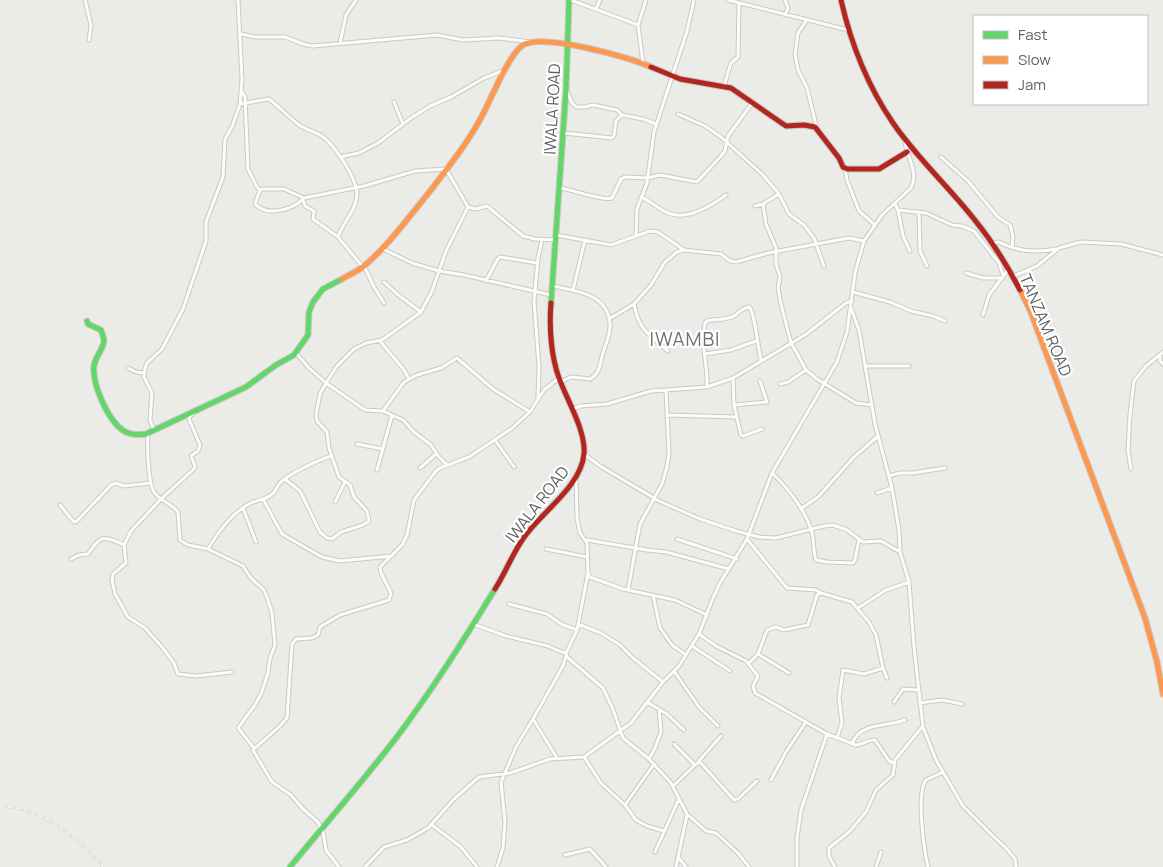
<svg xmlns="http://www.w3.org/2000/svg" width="1163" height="867" viewBox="0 0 1163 867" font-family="Manrope,sans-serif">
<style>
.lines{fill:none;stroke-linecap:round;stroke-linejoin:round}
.street-casing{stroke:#c9c9c8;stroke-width:5}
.fast-casing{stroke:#c8c9c8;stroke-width:7}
.slow-casing{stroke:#c8c9c8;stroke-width:7}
.jam-casing{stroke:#c8c9c8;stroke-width:7}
.street{stroke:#fcfcfb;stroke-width:3}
.fast{stroke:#63d668;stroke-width:5}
.slow{stroke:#ff974d;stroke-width:5}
.jam{stroke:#b3261e;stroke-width:5}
.rail-casing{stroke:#e2e2e2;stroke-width:3}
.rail{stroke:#fff;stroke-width:1;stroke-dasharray:4;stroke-linecap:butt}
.labels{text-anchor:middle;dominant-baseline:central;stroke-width:4.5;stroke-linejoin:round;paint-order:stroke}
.street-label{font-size:16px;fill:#5d6064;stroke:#fff}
.quarter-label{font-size:19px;letter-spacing:1px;fill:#6e7275;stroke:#fff}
</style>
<rect width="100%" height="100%" fill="#ebebe7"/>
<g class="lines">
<defs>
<path id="street" d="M85,0L91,25L89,40
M571,0L638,25
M728,0L848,30
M785,0L788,8L785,15
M596,9L600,0
M806,21L798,33L795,54L798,70L807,88L817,129
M241,34L255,37H285L303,44L312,46L437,35L463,40L499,38L531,42
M340,43L346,15L356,0
M643,63L638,25L646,0
M724,86L731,63L738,57L739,3
M567,91L572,103L576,107H585L593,105L617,110L622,115L643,119L656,124
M242,92L245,97L248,169L257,187L260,190
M394,102L403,124
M240,104L269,99C279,107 288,116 298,124C305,130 314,131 322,136C335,146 357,178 357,195C356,211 342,223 338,237L363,267
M678,114L705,126L721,137L763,175L779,194L789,214L804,225L814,238L824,266
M564,133L612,138L614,136L616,121L622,115
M340,157L359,153L378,143L411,118L430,106L451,97L484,78L505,70
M941,157L968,181L998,217L1010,225L1013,236L1012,247
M845,168L847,180L859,211L875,225
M560,188C574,190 602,201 612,198L621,179L625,177L648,178L660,175L697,182L721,156L725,151L728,136L753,102
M641,197C651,201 658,209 668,213C687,221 711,206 726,195
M304,198C293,210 267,217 255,204L260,190L262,189H284L304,198L364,186L415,171L446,169L468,207L475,209L487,206L523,236L535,239L555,240
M303,200L305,206L314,211L313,219L338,237
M763,204L766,224L776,248V264L780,277L778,288L781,304L791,343L798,355L806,370L817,379L856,403L872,405
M895,204L898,210L926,213L952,225L962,226L974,231L999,263L1003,275
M755,206L763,204L779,194
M898,210L903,236L910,251
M919,212L920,251L927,266
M556,235L611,245L650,231L658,232L684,250L721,254L730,261L736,262L768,253L849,238L864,241
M636,236L637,209L647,183L654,132L687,31L694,0
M993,243L999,242C1016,251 1036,253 1056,249
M383,249L412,263L439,271L464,275L551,295
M364,266L374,287L384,303
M966,273L983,278H1000
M1012,277L1037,266L1059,248L1081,242L1121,244L1163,255
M486,281L497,260L500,257L537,263
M384,282L397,294L421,312
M553,286C575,291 607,293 610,323C611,333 606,343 603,353C600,363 600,374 590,379L571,377L560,382
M573,290L585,240
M853,292L890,302L911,311L933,316L945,321
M634,304C639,331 649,334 668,351
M851,308L859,330L875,424L892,488L899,530L900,552L909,582L914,647L923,727L936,760L963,806L992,835L1006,848L1015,859L1016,867
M983,315L989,295L1008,270
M609,319L634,304L651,285L665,262L677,252L683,250
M380,341L404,370L409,379
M296,353L309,368L326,383L365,410L383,411L403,420L414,432L431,445L438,456L447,465
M705,354L731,350L756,341
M1160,356V361L1163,364
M866,366H909
M128,368L136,372L144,373
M733,378L734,405L741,435L743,436L762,429
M780,384L788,382L806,370
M707,386C708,365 700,343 705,323L707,321C715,319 724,320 732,317C739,314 741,308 749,307C755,312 758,349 761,360
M538,398L539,367L534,301L538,258L542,240
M734,405L767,402L760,381
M572,409L581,406L607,404L651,391L707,387L733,378L805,335L846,303L852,301
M383,411L404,382L417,375L441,368L457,358L493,389L530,412
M194,413L190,416L189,419L200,445L198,451L191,456L195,466L194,469L161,499L131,531L124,545L126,563L113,574L112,580L115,594L128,617L145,628L162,647L174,663L178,674L196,676L232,672
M667,415L736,417
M154,430L150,420L152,393L144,377L145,369L147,363L162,349L183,309L206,241V222L223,177L225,139L232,127L240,104L242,79L238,0
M148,433C147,445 148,483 154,492C160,501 172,504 178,512L180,540L188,545L208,549L243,566L251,578L264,590L268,600L272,613L275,645L270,658L268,673L261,694L255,705L238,728L254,748
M495,440L514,467
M357,444L383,449
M584,454L600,466L659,501L700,519L736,531L759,537L776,538L824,526L833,525L847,530L863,542L881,541L900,552
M420,468L436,454
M1131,469L1128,450L1130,415L1134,381L1146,366L1163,352
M377,470L392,415
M772,473C788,488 805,510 812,532C814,541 813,551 816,560L827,562L853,563L855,560L859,540
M889,476L900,473H913L945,468
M576,477L577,518L580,533L587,543L588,573L590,577L623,589L675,600L707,615
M285,479L300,491L320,532L327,538L332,539L341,532L363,525L369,521L367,511L354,497L350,485L339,477L329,448L327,432L317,421L316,415L320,394L326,383L337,366L354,349L366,343L382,340L421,312L432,291L446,251L468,207
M877,493L892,488
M263,499L282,534L322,557L340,561L392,556
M335,502L345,482
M60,505L73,521L76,522L111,485L116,483L124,486L151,483
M243,508L256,542
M801,509L819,496L854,457L877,437
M677,539L737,559
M747,539L787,588L816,590L821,593
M587,540L647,550L666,552L729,569
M208,549C218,532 232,513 249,504C256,500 265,500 271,495C276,492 276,487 280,483C288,474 319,460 331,456
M546,549L587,557
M71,559L79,555L88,554C101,535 103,535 124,545
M588,573L577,630L566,653L567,657L603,688L612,707L623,738L649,759L671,783L687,814L706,831L716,833L738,853L749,867
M628,590L640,524L662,484L667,467L669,453L666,390
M653,595L660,628L672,645L686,655
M509,604L547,614L561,624L577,630
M858,608L886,590L909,582
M473,624L506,636L548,646L559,651L566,653
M578,624L601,633L620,645L633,658L663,682
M699,634L716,646L746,661L758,676L753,686L755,693L827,734L856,745C863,745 868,739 875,740L889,761L894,763
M692,646L730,671
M758,654L789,673
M749,663L758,654L767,630L776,627L784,630L808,625L817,595L821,593L852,602L869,622L876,635L883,668L887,678
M674,671L699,707L718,726
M647,702L667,714L684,730
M894,702L903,689L918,690
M920,703L942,700L962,704
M837,738L842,723L839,698L843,670L864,674L883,668
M674,744L695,765
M852,744C859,722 887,727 905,720
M584,757L601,783L625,805L636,820L647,826L664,831
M557,758L533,719L563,666L566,656
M649,759L655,748L661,732L659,709
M698,762L721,736
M771,780L786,752L806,722
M673,786L695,765L700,762L734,800L738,799L757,781
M625,805L654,764
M432,825L461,847L477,867
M655,852L678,801
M565,855L590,849L606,867
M679,858L686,867
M339,867L326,850L323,832L318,822L303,809L291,795L272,782L253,750L280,726L287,718L292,644L296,639L312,638L318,635L320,627L340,615L389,600L391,593L381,573L380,567L402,545L407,535L414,500L436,471L440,468L469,457L511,429L530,412L544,390L559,378
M365,867L384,847L407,840L428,828L454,799L479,777L510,773L550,759L584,757L631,723L663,682L679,666L699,634L713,598L720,583L747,539L772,473L837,362L847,332L855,273L864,241L882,215L911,188C919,174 907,156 905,142
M497,867L503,848L505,822L501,782L516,747L533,719
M676,867L687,815
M797,867V838L801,810L827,734
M835,867L829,856V848L850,831L866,812L876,790L893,775L895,760L922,727
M876,867L881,852
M928,867C924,850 916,793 926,780L943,772"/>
<path id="fast" d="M551,303L566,90L569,0
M87,321L88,324L101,330C102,333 104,338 104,341C103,350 95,357 94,366C92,384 108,421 124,431C130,435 138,435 146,434L246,387L276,365L294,355L308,335L309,312L313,302L323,289L342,279
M290,867C328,820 369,775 405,726C438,681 467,635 495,589"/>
<path id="slow" d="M342,279C349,275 358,271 364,266C389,245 407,219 427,195C447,169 468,143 483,114C491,99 509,54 523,45C543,33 629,57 651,67
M1020,290L1030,310L1145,618L1157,662L1163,694"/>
<path id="jam" d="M841,0C851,44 867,85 893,123C917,158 948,186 974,219C992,241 1007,265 1020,290
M651,67L680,79L731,88L786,126L804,125L815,127L839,158L843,167L847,169H879L907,152
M495,589C506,572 513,552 525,536C543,511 581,486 584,454C586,431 567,400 559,378C551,356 549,327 551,303"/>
</defs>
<use href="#street" class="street-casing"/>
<use href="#fast" class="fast-casing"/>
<use href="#slow" class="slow-casing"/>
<use href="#jam" class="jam-casing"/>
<use href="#street" class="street"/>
<use href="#fast" class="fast"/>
<use href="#slow" class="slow"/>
<use href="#jam" class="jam"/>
<defs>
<path id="rail" d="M0,806C43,809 76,835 103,867"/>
</defs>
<use href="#rail" class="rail-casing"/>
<use href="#rail" class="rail"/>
</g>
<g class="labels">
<g class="street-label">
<text transform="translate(552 109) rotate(-87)">IWALA ROAD</text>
<text transform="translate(1046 325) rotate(67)">TANZAM ROAD</text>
<text transform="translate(537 504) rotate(-52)">IWALA ROAD</text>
</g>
<g class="quarter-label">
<text x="685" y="339">IWAMBI</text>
</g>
</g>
<rect x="973" y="15" width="175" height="90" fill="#ffffff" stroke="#bebfc1"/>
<rect x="983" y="31" width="25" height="8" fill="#63d668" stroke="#bebfc1"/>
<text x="1018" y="40" font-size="15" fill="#5d6064">Fast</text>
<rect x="983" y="56" width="25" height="8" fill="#ff974d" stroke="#bebfc1"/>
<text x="1018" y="65" font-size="15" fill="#5d6064">Slow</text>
<rect x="983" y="81" width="25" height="8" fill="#b3261e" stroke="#bebfc1"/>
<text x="1018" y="90" font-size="15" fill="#5d6064">Jam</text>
</svg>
